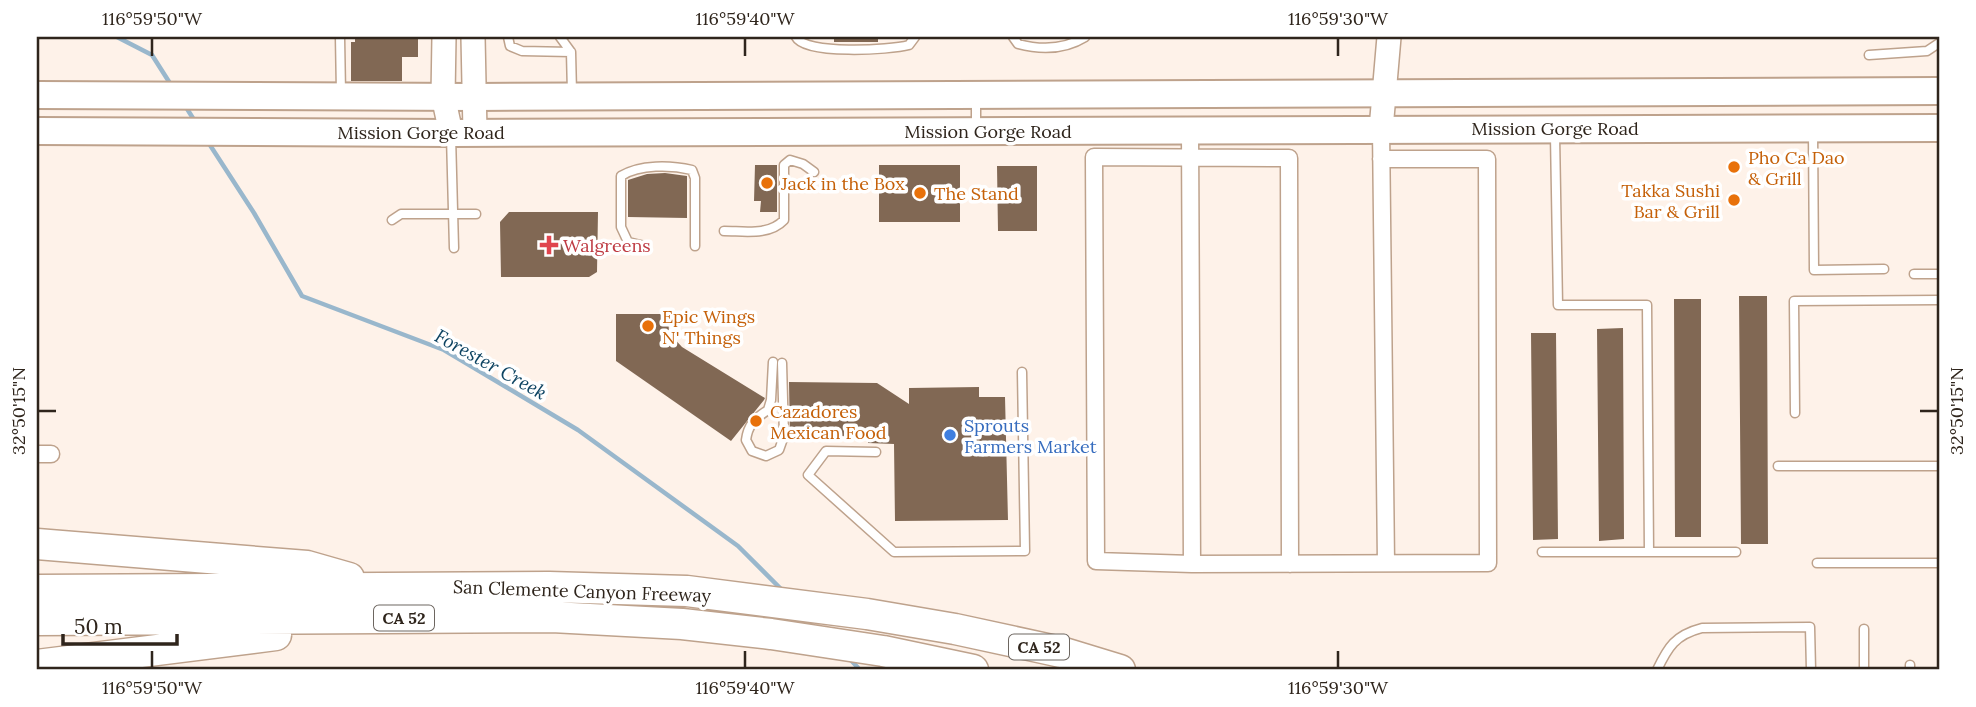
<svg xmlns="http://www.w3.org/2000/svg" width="1976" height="707" viewBox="0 0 1976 707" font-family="Lora,serif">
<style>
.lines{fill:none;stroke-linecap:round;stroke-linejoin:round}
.stream{stroke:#99b7cc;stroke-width:4.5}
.building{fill:#816854}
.lane-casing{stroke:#bea28c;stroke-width:11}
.street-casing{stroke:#bea28c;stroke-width:19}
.secondary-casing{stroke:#bea28c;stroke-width:26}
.primary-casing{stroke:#bea28c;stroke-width:30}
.highway-casing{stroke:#bea28c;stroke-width:33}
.lane{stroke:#fff;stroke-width:8}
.street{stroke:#fff;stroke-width:16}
.secondary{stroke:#fff;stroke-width:23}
.primary{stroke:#fff;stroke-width:26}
.highway{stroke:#fff;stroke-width:30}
.ticks{fill:none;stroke:#2f251c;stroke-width:2.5}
.food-dot{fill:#e8710a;stroke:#fff;stroke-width:2.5}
.health-dot{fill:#e0444e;stroke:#fff;stroke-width:2.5}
.shop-dot{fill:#3f7fe0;stroke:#fff;stroke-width:2.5}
.labels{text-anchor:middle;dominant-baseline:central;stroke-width:7;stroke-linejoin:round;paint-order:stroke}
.shield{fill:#fff;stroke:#6d6660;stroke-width:2}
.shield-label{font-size:16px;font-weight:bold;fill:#2f251c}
.street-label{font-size:18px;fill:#2f251c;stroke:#fff}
.food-label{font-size:18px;fill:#c56008;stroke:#fff;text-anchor:start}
.health-label{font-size:18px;fill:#be3a42;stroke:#fff;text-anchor:start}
.shop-label{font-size:18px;fill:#366cbe;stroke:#fff;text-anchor:start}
.water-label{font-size:19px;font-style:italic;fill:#0e4462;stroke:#fff}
.neatline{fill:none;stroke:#2f251c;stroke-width:2.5}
.ticks-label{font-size:18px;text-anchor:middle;fill:#2f251c}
</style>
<rect width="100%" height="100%" fill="#fef2e9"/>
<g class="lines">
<path class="stream" d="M117,37L152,55L173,88
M184,104L196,123
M208,142L254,213L302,296L444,350L578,430L738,546L784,592
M849,658L860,670"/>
</g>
<path class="building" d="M355,37H418V57H402V81H351V42H355Z
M834,37H878V42H834Z
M755,165H777V212H760L761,201H754Z
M879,165H960V222H879Z
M997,166H1037V231H998Z
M665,173L687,176V218L628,217V180L647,174Z
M509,212H598L597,272L589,277H501L500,222Z
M1739,296H1767L1768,544H1741Z
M1674,299H1701V537H1675Z
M616,314H668L669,333L682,347L765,398L764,400L731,441L616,361Z
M1623,328L1624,539L1599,541L1597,329Z
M1531,333H1556L1558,539L1533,540Z
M789,382L877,383L909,404V388L979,387V397H1005L1008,520L895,521L894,444L868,443L869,436L790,438Z"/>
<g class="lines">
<defs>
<path id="lane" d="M340,37L341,93
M508,37L510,46L522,51L571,52
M560,37L571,52L572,93
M796,37C805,55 890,50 909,45L915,37
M1013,37L1018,44C1041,50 1064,50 1085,37
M1869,55L1927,51L1939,43
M976,99V128
M1813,131L1814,270L1884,269
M451,136L454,248
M392,220L401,214H476
M724,231C744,231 769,236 784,220V165L790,160L803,164L814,172
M645,246L628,242L621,227V176C640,164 671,165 692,170L695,178V246
M1914,274H1939
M773,362L771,400L768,410C754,419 748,425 746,440L752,451L766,456L779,450L784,436L782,363
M1795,413L1794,301L1939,300
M876,452L826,451L808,475L894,552L1025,551L1022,372
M1778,466H1939
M1542,552H1649L1647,305H1558L1555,135
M1649,552H1736
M1817,563H1939
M1864,629V670
M1910,665V670
M1657,670C1668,647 1675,635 1702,628L1810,627L1811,670"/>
<path id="street" d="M1381,129L1386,563
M1190,130L1192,564
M37,454H51
M1290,564L1289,158L1094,157L1096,561L1192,564L1488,563L1487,159H1381"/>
<path id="secondary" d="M444,37L443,96L451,133
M473,37L475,132
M1381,129L1389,37"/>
<path id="primary" d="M37,95L475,97L1939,91
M37,131L451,133L1939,128"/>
<path id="highway" d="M37,544L307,566L349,578
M37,590L549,587L687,591L867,614L955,629L1061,652L1120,670
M37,620L552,617L682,624L771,634L883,651L973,670
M37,665L276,635"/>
</defs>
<use href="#lane" class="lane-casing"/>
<use href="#street" class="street-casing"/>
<use href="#secondary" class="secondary-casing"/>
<use href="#primary" class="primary-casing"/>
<use href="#highway" class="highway-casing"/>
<use href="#lane" class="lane"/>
<use href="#street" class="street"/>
<use href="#secondary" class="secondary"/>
<use href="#primary" class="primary"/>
<use href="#highway" class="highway"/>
</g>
<path class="ticks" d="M152,38V56M745,38V56M1338,38V56M38,411H56M1920,411H1938M152,651V668M745,651V668M1338,651V668"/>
<g class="food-dot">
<circle cx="1734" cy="167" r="7"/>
<circle cx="767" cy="183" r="7"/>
<circle cx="920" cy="193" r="7"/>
<circle cx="1734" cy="200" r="7"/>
<circle cx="648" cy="326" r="7"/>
<circle cx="756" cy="421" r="7"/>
</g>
<path class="health-dot" d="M545.5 234.5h7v7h7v7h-7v7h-7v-7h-7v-7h7z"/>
<circle class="shop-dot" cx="950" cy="435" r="7"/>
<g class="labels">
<g class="shield">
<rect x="374" y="605.5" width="60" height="25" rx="5"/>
<rect x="1009" y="634.5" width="60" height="25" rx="5"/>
</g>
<g class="shield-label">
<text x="404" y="618">CA 52</text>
<text x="1039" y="647">CA 52</text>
</g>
<g class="street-label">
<text x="1555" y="128">Mission Gorge Road</text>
<text x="988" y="131">Mission Gorge Road</text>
<text x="421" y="132">Mission Gorge Road</text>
<text transform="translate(582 591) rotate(2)">San Clemente Canyon Freeway</text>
</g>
<g class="food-label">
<text x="1748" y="157">Pho Ca Dao<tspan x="1748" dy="21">&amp; Grill</tspan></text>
<text x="781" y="183">Jack in the Box</text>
<text x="1720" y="190" text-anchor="end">Takka Sushi<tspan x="1720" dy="21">Bar &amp; Grill</tspan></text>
<text x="934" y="193">The Stand</text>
<text x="662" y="316">Epic Wings<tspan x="662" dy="21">N' Things</tspan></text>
<text x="770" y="411">Cazadores<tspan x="770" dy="21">Mexican Food</tspan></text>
</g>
<g class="health-label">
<text x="563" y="245">Walgreens</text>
</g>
<g class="shop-label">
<text x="964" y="425">Sprouts<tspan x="964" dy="21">Farmers Market</tspan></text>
</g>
<g class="water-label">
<text transform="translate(491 364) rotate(29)">Forester Creek</text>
</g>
</g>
<rect width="1976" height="707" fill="none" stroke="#ffffff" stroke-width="77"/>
<path d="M63 634v10h114v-10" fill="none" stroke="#2f251c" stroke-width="3.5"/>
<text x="74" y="634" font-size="21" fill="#2f251c" stroke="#ffffff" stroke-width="5" paint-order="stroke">50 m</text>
<rect x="38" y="38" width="1900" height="630" class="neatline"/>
<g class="ticks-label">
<text x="152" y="25">116°59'50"W</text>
<text x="745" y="25">116°59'40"W</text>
<text x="1338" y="25">116°59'30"W</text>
<text transform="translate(19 411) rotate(-90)" y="6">32°50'15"N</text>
<text transform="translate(1957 411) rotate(-90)" y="6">32°50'15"N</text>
<text x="152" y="694">116°59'50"W</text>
<text x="745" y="694">116°59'40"W</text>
<text x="1338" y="694">116°59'30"W</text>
</g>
</svg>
